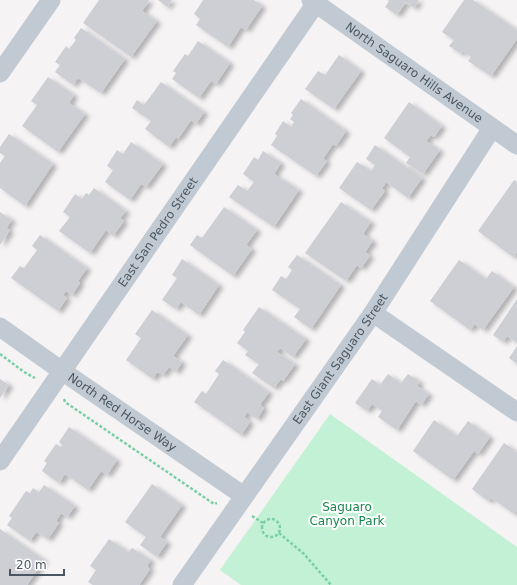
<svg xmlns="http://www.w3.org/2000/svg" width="517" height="585" viewBox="0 0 517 585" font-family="'DejaVu Sans',sans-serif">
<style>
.green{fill:#c3f1d5}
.building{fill:#cdcfd5;filter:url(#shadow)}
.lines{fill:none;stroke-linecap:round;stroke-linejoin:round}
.path{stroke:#7ad0a6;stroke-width:2.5;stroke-dasharray:3 2;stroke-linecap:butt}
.minor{stroke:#c1cad2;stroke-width:19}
.labels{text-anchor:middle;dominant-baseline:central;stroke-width:4;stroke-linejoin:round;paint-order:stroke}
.street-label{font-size:12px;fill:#4a5661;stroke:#fff}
.park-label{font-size:12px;fill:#17864f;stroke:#fff}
</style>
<defs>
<filter id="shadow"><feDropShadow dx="4.5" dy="2.5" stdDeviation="2" flood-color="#0004"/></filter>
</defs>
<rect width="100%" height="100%" fill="#f5f3f3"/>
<path class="green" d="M330,414L517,547V585H241L220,570Z"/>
<path class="building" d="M99,0H148L149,1L142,11L157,21L131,57L83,23Z
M158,0H172L167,7Z
M203,0H254L262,6L246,30L241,27L228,47L196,25L200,19L194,14Z
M387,0H419L414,8L406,2L397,15L385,7L389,1Z
M464,0H473L517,30V39L491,76L468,61L471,57L463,51L461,54L449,46L454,40L442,32Z
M81,28L125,59L101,93L78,78L73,85L55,72L60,65L55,62L66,46L69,49L76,40L74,38Z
M198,41L230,63L216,84L211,81L199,98L172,79L176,73L173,71L185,54L188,56Z
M339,55L361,71L334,109L305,89L318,71L325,75Z
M48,77L74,95L69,103L85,114L58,152L22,126L37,105L31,101Z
M161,82L204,112L196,124L191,120L178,139L176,137L169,147L145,129L151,121L132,108L137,100L144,105Z
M301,99L346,131L336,146L333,144L323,159L327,161L316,176L271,145L277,136L275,134L283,121L291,127L294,122L290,119L293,115L291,113Z
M409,102L442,126L434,137L431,135L426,141L440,150L423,174L406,163L410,157L384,138Z
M9,134L53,164L25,206L0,188V163L5,156L0,153V147Z
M131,142L163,164L146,187L141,184L130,200L105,182L113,170L107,166L117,150L123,154Z
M375,145L422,178L408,198L386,182L382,189L385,191L371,210L339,188L357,162L371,171L375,165L366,159Z
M263,151L281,163L274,174L299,190L274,227L229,197L238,185L247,191L254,182L243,174L254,157L258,160Z
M514,180L517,182V252L513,257L478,231Z
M94,188L126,211L120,218L124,221L113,236L106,230L90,253L59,231L70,217L63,212L75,194L82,199L86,193L89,195Z
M341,202L371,222L363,234L373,241L365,252L370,256L361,268L357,265L346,281L305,253Z
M224,207L257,230L246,245L252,249L233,276L190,245L197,235L202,238Z
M0,212L12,220L6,228L10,230L0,245Z
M40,235L87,268L78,281L80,283L72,295L66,291L63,295L67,298L58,311L11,278L20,266L24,268L37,250L32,246Z
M297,255L341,285L311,329L294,317L300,309L272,290L281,276L286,279L292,270L288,267Z
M182,259L219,285L199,315L181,302L176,309L162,300L177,278L172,275Z
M459,260L486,279L492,271L514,287L483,330L475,324L470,330L430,301Z
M517,299V343L507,336L503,342L493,335Z
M259,307L306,339L293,357L280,348L277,352L295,364L283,381L281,379L274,388L252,373L259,364L245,355L248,351L237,343L245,332L243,330Z
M152,310L188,335L173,356L182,362L176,372L169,367L163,375L157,372L153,379L126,360L141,338L135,334Z
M517,346V364L509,358Z
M223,360L269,392L260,405L264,408L257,419L247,412L244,417L250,422L241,435L194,402L202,391L206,394L219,374L215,371Z
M388,374L401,383L408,374L420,382L417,386L429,394L421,405L416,401L397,430L378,417L382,411L372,404L367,411L355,403L372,379L380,385Z
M0,379L9,385L0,398Z
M434,420L457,436L468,421L490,437L478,454L474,451L453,480L413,451Z
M69,427L117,460L107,475L101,471L88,490L65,474L59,483L42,471L47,463L44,461L56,444L61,447L62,445L59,442Z
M504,443L517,452V512L516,511L514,514L491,498L488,501L472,489Z
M152,484L182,505L160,537L167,542L157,557L140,545L146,537L125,522Z
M44,485L75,506L67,517L61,513L56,521L59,523L48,539L36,532L30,541L7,525L12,518L9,516L26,491L30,493L33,488L39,492Z
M0,529L44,560L27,585H0Z
M109,539L129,552L132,548L151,560L147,566L150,569L139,585H93L88,582L96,570L90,566Z"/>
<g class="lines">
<path class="path" d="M0,354L24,372L35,378
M64,399L65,402L214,504L217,503
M252,516L263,523
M262 528a9 9 0 1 1 18 0a9 9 0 1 1-18 0Z
M279,533L304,554L331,585"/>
<g class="minor">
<path id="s1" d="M311,0L517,145"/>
<path d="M0,73L51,0"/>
<path d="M373,313L517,412"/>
<path id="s2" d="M0,327L62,371L244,496"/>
<path id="s3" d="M0,461L316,3"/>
<path id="s4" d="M182,585L373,313L492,128"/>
</g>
</g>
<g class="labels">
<g class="street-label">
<text stroke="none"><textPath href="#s1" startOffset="126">North Saguaro Hills Avenue</textPath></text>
<text stroke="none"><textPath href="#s3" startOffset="278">East San Pedro Street</textPath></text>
<text stroke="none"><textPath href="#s4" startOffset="276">East Giant Saguaro Street</textPath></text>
<text stroke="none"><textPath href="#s2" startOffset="149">North Red Horse Way</textPath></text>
</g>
<g class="park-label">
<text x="347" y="507">Saguaro<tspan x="347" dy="14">Canyon Park</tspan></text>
</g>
</g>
<path d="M10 569v6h54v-6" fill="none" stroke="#4a5661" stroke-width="2"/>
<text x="16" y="569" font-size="12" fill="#4a5661" stroke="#ffffff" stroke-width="3" paint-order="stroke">20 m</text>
</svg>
